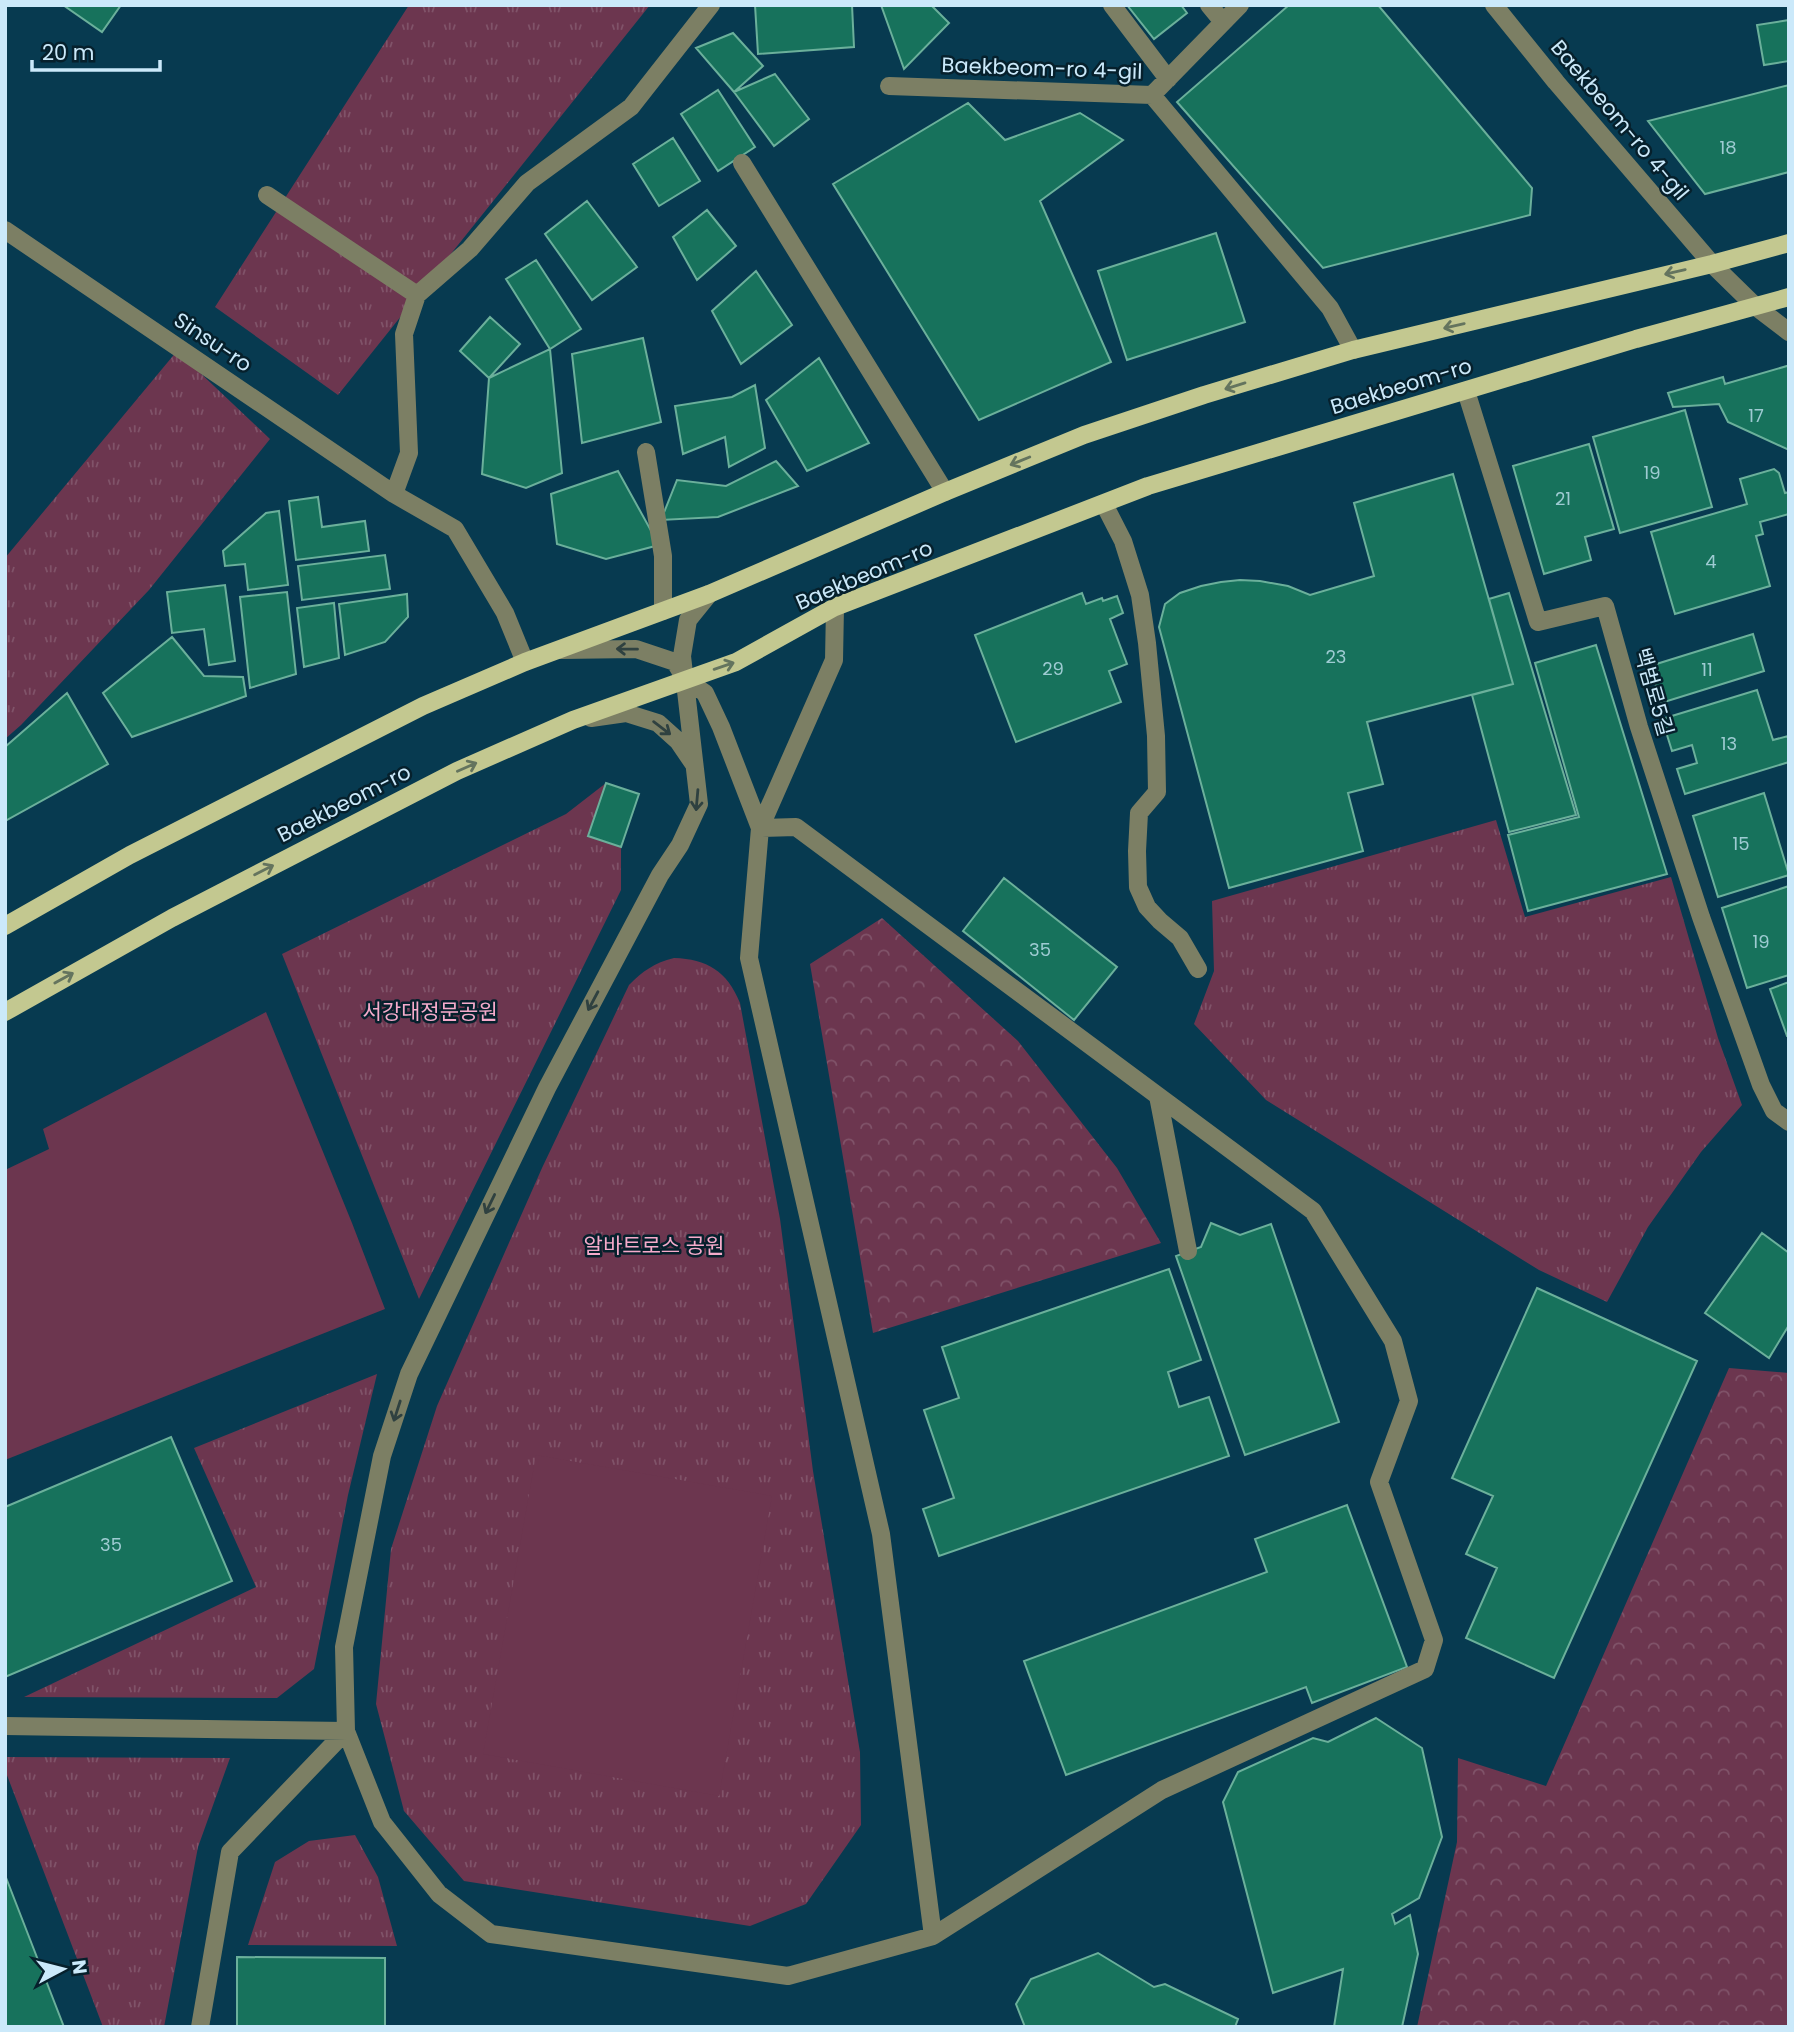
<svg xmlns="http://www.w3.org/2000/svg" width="1794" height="2032" viewBox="0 0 1794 2032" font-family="Poppins,'Noto Sans KR',sans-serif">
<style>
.grass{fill:url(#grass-tufts)}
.forest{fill:url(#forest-crowns)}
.garden{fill:#6c364f}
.building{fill:#17725c;stroke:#6bb09b;stroke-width:2}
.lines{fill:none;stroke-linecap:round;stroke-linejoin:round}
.minor{stroke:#7c7f64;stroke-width:18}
.major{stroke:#c3c890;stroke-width:18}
.oneway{stroke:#64745e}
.oneway2{stroke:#2f4140}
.labels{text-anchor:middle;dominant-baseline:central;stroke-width:5;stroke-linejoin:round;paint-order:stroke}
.number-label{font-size:18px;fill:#9ecbd2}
.street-label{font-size:21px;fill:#cbe9fa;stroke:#06202c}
.park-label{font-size:21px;fill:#f5abcb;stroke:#06202c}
</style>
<defs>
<pattern id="grass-tufts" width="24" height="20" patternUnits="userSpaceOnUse" patternTransform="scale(1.75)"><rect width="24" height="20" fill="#6c364f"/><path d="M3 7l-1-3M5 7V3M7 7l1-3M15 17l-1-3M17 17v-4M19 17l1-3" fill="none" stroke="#805369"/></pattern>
<pattern id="forest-crowns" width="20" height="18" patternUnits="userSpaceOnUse" patternTransform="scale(1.75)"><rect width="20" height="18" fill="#6c364f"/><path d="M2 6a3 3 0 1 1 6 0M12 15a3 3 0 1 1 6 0" fill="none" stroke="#805369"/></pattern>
</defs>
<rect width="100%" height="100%" fill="#073a50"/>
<path class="grass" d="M409,5H650L338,395L215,307Z
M177,351L270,439L149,590L21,725L5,739V558Z
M606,783L639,794L621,847V890L419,1299L282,954L566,814Z
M1496,820L1525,917L1671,877L1718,1038L1742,1105L1701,1152L1648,1227L1607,1302L1539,1270L1266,1100L1194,1024L1214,971L1212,901Z
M674,958C707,959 727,971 740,1003L780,1219L813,1471L860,1752L861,1825L806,1904L750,1926L464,1881L404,1811L376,1704L391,1549L437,1406L542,1168L629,985C643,971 654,963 674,958Z
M377,1374L348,1495L314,1669L277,1698L24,1697L256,1587L194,1448Z
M5,1757L230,1758L198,1847L164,2027H103L5,1770Z
M355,1835L378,1877L397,1946L248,1945L275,1862L309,1841Z"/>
<path class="forest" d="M882,918L1018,1041L1117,1168L1161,1243L873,1333L810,964Z
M1729,1368L1789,1373V2027H1417L1457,1842L1458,1758L1546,1786Z"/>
<path class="garden" d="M266,1012L352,1223L385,1309L5,1460V1170L49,1149L43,1129Z
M536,1455L772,1496L719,1796L483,1754Z"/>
<path class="building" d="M63,5H121L102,32Z
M755,5H852L854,47L758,54Z
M881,5H931L949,23L904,69Z
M1127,5H1181L1187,13L1154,39Z
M1289,5H1378L1532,188L1530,215L1323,268L1177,102Z
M1789,20V61L1764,65L1757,25Z
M733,33L763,66L734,92L696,48Z
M775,74L809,119L774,146L734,92Z
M1789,85V172L1705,194L1648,121Z
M718,90L755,147L718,171L681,114Z
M968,103L1005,140L1080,113L1123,140L1040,201L1111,362L979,420L833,184Z
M673,138L700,181L659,206L633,164Z
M587,201L637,267L592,300L545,234Z
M707,210L736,246L697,280L673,237Z
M1216,233L1245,322L1127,360L1098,271Z
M536,260L581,329L550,349L506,279Z
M756,271L792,325L741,364L712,311Z
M490,317L520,344L489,378L460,351Z
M643,338L661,422L582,443L572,354Z
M550,349L562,473L526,488L482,474L489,378Z
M819,358L869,443L807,471L766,400Z
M1787,366L1789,368V450L1728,422L1719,404L1673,407L1668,393L1723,377L1725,384Z
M755,385L765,448L729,467L725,437L683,454L675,406L732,397Z
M1685,410L1712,507L1620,533L1593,437Z
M1589,444L1614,529L1585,537L1591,560L1544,574L1513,466Z
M776,461L798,486L718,517L661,520L677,480L726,486Z
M1774,469L1779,473L1785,493L1789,492V514L1760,522L1763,534L1756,536L1770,586L1675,614L1651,532L1747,504L1740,479Z
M618,471L659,545L606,559L557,544L551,494Z
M1453,474L1513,684L1367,722L1383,784L1348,793L1363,851L1229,888L1159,627L1165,604L1180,593L1201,586L1221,582L1240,580L1260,581L1288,586L1310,595L1374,576L1354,503Z
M318,497L322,527L365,521L369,551L296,560L289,501Z
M279,511L288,585L248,590L245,564L225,566L223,551L266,513Z
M385,555L390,589L302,600L298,566Z
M225,585L235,661L209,665L204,629L172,633L167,592Z
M287,592L296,674L250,688L240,597Z
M1082,593L1086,604L1102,598L1103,601L1117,596L1123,613L1110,619L1127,664L1109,671L1121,702L1016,742L975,635Z
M1509,593L1576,815L1509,832L1472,695L1513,684L1489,599Z
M407,594L408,617L385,642L345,655L339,604Z
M334,603L339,658L304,667L297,608Z
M1753,634L1764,671L1661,703L1650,666Z
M172,637L204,676L243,677L246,696L132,737L103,693Z
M1596,645L1667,874L1528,911L1508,835L1579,817L1535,663Z
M1757,690L1773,740L1788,736L1789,762L1685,794L1677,769L1697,763L1692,745L1672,751L1662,719Z
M67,693L108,764L5,821V747Z
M606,783L639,794L621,847L588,836Z
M1764,793L1789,875L1718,897L1693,816Z
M1004,878L1117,967L1074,1020L963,931Z
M1789,886V975L1747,988L1722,908Z
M1789,982V1036H1787L1770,989Z
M1211,1223L1240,1235L1271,1224L1339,1422L1245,1455L1176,1256L1201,1247Z
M1762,1233L1789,1253V1325L1769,1358L1705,1313Z
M1169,1269L1201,1360L1168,1372L1179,1407L1209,1397L1229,1456L939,1556L923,1509L954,1498L924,1410L959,1398L942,1347Z
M1537,1288L1697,1361L1554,1678L1466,1638L1497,1568L1466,1554L1493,1496L1452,1478Z
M171,1437L232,1581L5,1677V1507Z
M1347,1505L1407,1667L1312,1703L1306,1687L1066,1775L1024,1661L1267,1572L1255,1539Z
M1376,1718L1422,1748L1442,1837L1419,1898L1392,1914L1395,1924L1410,1915L1418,1954L1402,2027H1334L1343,1969L1273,1993L1223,1802L1238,1772L1313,1738L1328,1742Z
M5,1875L64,2027H5Z
M1098,1953L1154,1987L1165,1984L1238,2019L1235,2027H1025L1016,2004L1031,1979Z
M237,1957L385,1958V2027H237Z"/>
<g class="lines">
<path class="minor" d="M1112,5L1168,79
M1209,5L1223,22
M1494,5L1556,82L1712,264L1755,306L1789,332
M889,86L1152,95L1240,5
M1152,95L1330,308L1353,350
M742,163L945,492
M267,195L417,295
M5,230L394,494
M1466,391L1538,622L1605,606L1639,727L1701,917L1761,1085L1774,1111L1789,1122
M646,452L663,556V611
M1104,504L1123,541L1140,595L1147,643L1156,736L1157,792L1139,813L1137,851L1138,887L1147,907L1160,921L1180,938L1198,969
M709,594L688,620L682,656L699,804L680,845L660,875L547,1088L409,1374L382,1456L344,1647L346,1731L382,1822L439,1894L491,1934L788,1976L933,1936L881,1534L749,958L760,828L834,660L835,607
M560,650L636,649L675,662L685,679L705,693L721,727L760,828L796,827L1313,1211L1393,1341L1409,1401L1379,1482L1434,1640L1425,1669L1162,1790L933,1936
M525,662L505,613L455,529L394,494L409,453L404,334L417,295L470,249L527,183L631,107L711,5
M591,718L626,713L658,723L678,741L693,763
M1158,1096L1188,1251
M5,1726L346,1731L230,1852L200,2027"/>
<path class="major" d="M5,926L130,855L423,706L525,662L709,594L945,492L1084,435L1204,395L1353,350L1712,264L1789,243
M5,1012L172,918L457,771L573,720L736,662L835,607L1148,486L1636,339L1789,297"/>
</g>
<defs><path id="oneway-shaft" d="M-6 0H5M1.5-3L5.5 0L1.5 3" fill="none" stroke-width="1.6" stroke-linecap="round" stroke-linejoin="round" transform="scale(1.75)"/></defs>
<g class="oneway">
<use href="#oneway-shaft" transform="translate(1675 272) rotate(167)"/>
<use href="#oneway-shaft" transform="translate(1454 326) rotate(167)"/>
<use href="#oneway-shaft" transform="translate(1235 386) rotate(163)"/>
<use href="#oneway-shaft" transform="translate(1020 461) rotate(158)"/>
<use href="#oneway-shaft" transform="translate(724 666) rotate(-19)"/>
<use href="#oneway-shaft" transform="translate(467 767) rotate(-24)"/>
<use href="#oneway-shaft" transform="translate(264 870) rotate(-27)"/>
<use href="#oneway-shaft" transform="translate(64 978) rotate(-29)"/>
</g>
<g class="oneway2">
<use href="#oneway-shaft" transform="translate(627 649) rotate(-179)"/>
<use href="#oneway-shaft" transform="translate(662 728) rotate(37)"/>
<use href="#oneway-shaft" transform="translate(697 800) rotate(95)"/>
<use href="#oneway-shaft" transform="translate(593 1001) rotate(118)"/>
<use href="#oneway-shaft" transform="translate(490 1204) rotate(116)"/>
<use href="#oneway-shaft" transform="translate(397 1411) rotate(108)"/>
</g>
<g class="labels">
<g class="number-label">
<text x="1728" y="147">18</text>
<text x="1756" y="415">17</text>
<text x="1652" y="472">19</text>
<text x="1563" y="498">21</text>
<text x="1711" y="561">4</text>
<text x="1336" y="656">23</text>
<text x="1053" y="668">29</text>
<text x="1707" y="669">11</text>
<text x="1729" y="743">13</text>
<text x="1741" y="843">15</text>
<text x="1761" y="941">19</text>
<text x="1040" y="949">35</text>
<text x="111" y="1544">35</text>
</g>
<g class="street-label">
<text transform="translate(1042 68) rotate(2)">Baekbeom-ro 4-gil</text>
<text transform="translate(1620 120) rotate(50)">Baekbeom-ro 4-gil</text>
<text transform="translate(213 342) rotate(34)">Sinsu-ro</text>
<text transform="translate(1401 386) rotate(-17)">Baekbeom-ro</text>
<text transform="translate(864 575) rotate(-23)">Baekbeom-ro</text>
<text transform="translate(1654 692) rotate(74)">백범로5길</text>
<text transform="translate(344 803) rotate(-27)">Baekbeom-ro</text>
</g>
<g class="park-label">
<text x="430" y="1011">서강대정문공원</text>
<text x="654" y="1245">알바트로스 공원</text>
</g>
</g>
<rect width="1794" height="2032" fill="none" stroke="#cbe9fa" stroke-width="14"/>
<g transform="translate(63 1969) rotate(83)" stroke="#06202c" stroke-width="5" paint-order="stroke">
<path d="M0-5L12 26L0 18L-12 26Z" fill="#cbe9fa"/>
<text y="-10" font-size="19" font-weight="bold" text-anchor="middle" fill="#cbe9fa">N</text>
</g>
<path d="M32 60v10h128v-10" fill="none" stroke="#cbe9fa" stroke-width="3.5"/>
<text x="42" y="60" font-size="21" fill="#cbe9fa" stroke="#06202c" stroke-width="5" paint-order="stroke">20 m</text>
</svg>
